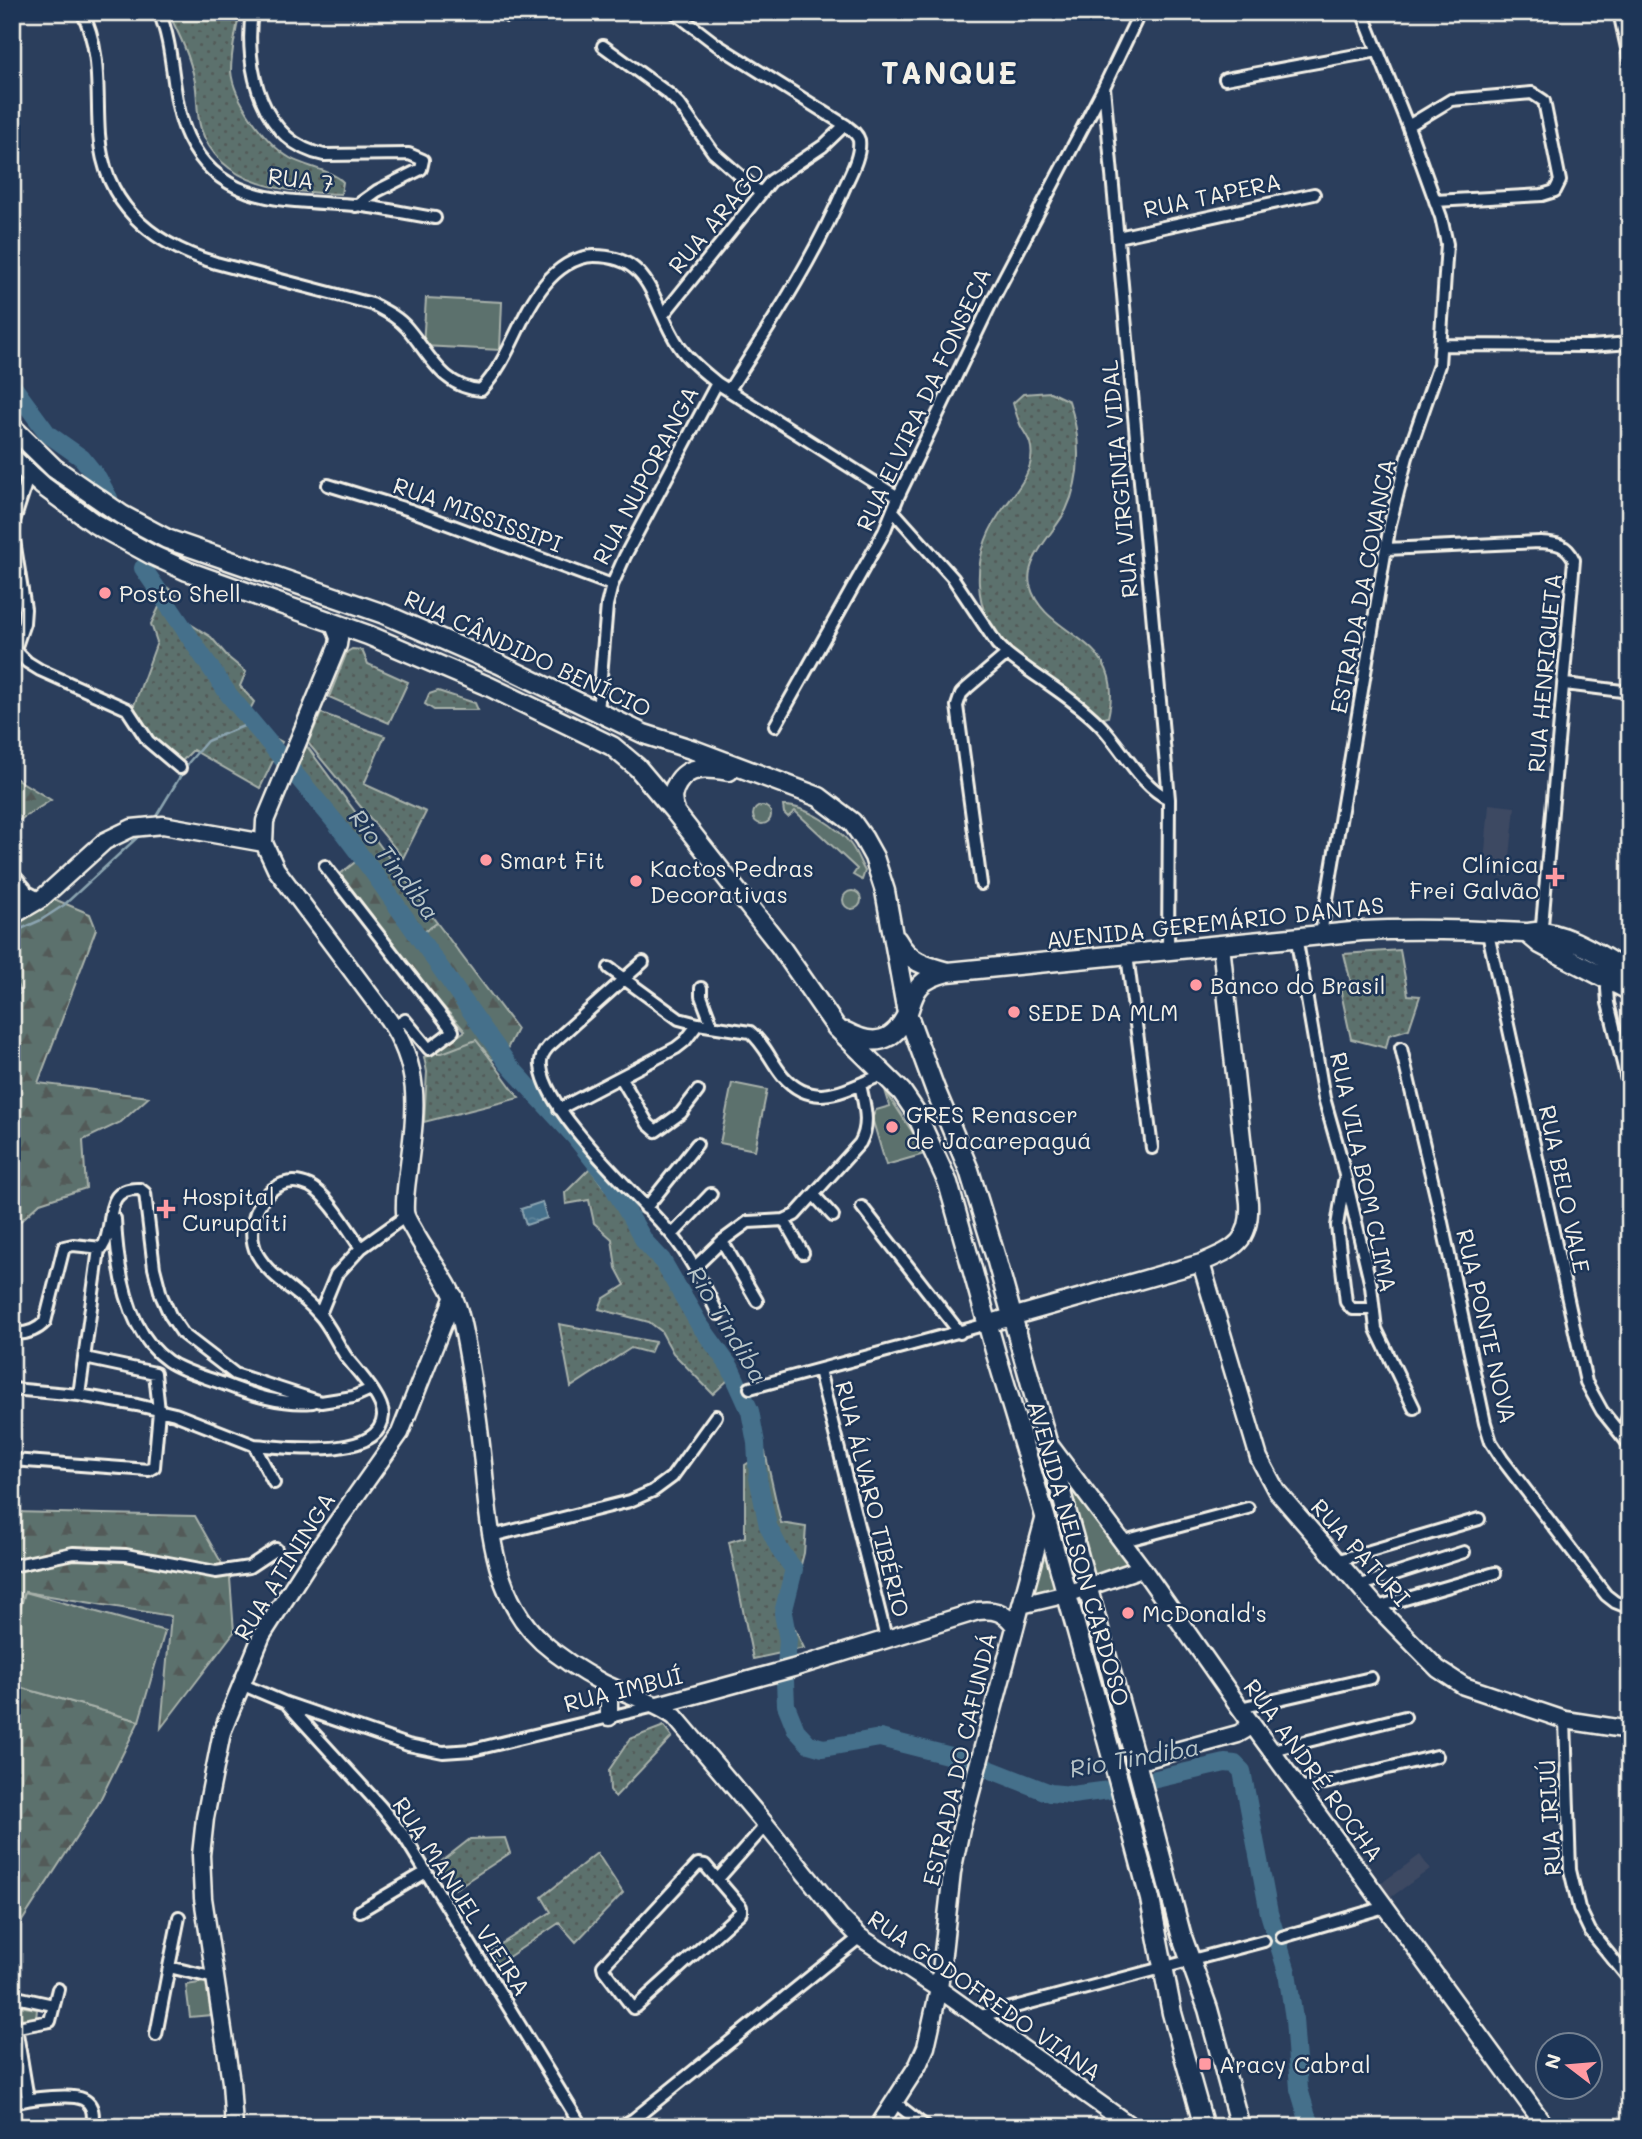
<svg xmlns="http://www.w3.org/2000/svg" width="1642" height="2139" viewBox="0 0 1642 2139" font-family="Mali,sans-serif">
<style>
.built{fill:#3c4862}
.grass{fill:url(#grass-dots);stroke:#a8b1aa;stroke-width:2}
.forest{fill:url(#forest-firs);stroke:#a8b1aa;stroke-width:2}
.park{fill:#5c716d;stroke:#a8b1aa;stroke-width:2}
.water{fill:url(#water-ripples);stroke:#8ba4b0;stroke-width:2}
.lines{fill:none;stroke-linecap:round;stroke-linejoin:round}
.stream{stroke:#8ba4b0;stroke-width:2.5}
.river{stroke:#45708b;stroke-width:18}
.street-casing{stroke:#f4f1e8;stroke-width:16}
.secondary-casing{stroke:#f4f1e8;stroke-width:21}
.primary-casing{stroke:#f4f1e8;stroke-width:23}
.street{stroke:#1d3557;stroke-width:10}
.secondary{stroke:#1d3557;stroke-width:16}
.primary{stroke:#1d3557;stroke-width:18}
.poi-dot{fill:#ff9aa2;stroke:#1d3557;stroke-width:2.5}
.labels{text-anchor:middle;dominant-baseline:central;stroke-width:5;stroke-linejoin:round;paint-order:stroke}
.street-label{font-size:23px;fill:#f4f1e8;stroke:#1d3557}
.poi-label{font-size:23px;fill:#f4f1e8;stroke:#1d3557;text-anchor:start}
.water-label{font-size:24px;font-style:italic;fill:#b7c4c7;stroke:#1d3557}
.district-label{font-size:30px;font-weight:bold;letter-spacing:2px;fill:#f4f1e8;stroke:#1d3557}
</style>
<defs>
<pattern id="grass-dots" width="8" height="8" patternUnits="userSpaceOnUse" patternTransform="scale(1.75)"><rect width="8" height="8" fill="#5c716d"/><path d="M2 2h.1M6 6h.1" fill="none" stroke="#525a58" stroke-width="1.8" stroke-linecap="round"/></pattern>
<pattern id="forest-firs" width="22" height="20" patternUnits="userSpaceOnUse" patternTransform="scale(1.75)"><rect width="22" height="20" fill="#5c716d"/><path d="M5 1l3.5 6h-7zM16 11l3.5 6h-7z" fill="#525a58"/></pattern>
<pattern id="water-ripples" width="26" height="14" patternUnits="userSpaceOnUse" patternTransform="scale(1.75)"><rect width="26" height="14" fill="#45708b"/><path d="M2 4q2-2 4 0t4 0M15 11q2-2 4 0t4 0" fill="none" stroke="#60859b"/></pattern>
</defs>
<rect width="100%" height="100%" fill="#2b3e5c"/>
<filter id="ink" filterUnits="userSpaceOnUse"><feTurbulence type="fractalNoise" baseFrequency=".0143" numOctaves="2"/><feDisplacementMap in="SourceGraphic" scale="14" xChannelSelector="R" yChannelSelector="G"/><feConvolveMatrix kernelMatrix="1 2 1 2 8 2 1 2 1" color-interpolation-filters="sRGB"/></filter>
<g filter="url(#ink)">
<path class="built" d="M1489,804L1515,807L1508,877L1483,875Z
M1420,1855L1430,1869L1390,1898L1380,1884Z"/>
<path class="grass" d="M168,12H240C236,31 231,51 231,71C233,99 266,144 290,158C306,167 331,170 343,182L341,194C288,192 221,188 201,129C196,113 198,98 195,82C190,56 180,36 168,12Z
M1050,392L1069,401C1081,436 1082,476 1066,510C1055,532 1024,559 1030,585C1044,640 1128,634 1108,717L1101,719C1072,698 1040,679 1014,655C968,613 969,552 1006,505C1019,488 1037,466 1030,443C1028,436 1022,430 1020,424C1017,417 1015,410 1013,403L1023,394Z
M168,588L177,596L173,605L184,620L211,637L229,658L246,672L240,686L254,702L244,721L282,742L260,788L193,750L178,765L150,740L132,711L157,642L151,624Z
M352,649L362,650L368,664L408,682L389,723L329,697L347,652Z
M438,691L475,703L478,710H434L425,704L429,694Z
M321,713L385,736L364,784L426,812L403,858L308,743Z
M306,745L437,923L424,932L296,767Z
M1400,950L1408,995L1420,996L1409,1029L1389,1035L1386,1048L1351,1039L1340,988L1352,987L1344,954Z
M476,1039L519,1098L424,1122L427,1072L424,1057Z
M590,1168L678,1291L696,1327L725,1365L730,1378L713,1394L673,1353L661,1331L649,1322L599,1309L603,1299L625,1285L616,1268L612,1239L594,1223L589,1200L566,1204L565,1193Z
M559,1324L655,1342L650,1353L631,1348L571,1387Z
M765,1452L781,1523L806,1527L804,1553L793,1595L790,1619L804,1648L753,1659L729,1542L745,1537V1465Z
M664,1726L672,1737L615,1797L610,1790L609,1770L630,1739Z
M505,1838L510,1853L455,1889L438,1864L470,1839Z
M597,1853L623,1893L576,1942L559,1923L498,1964L490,1951L551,1912L542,1897Z"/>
<path class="forest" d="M12,776L51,800L12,825Z
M364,855L424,932L437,923L517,1029L507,1049L492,1060L476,1040L442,1053H433L465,1031L396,953L339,875Z
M54,899L90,914L96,929L38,1083L149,1097L121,1122L83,1140L86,1188L40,1203L12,1229V997L21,993L12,974V929Z
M12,1512L195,1516L230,1578L234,1632L161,1728L171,1616L25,1592L12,1637Z
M12,1685L139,1721L98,1804L20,1924L12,1932Z"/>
<path class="park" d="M426,298L502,302L500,350L423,346Z
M753 815a9 9 0 1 1 18 0a9 9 0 1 1-18 0Z
M783,806C805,805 839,828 851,845C857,853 860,863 865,871L862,880L853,875L857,869L795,811L788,817L784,813Z
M843 900a9 9 0 1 1 18 0a9 9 0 1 1-18 0Z
M732,1083L767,1090L755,1150L720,1143Z
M885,1090L915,1136L924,1154L886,1165L872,1118L876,1110L890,1106Z
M1064,1475L1130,1567L1090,1581Z
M1045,1528L1060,1587L1026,1596Z
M25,1592L165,1631L139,1721L12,1685V1637Z
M206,1982L211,2015L190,2017L186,1985Z
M18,2006L37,2009L36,2020L16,2018Z"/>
<path class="water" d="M542,1202L547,1218L526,1225L521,1209Z"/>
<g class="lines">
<path class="stream" d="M155,818L189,762L207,741L251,723
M12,933L41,920L64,905L141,834"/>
<path class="river" d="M12,385L48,434L82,458L98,478L109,498
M143,568L229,695L336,823L373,872L508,1064L575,1137L609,1180L645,1242L662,1260L699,1324L730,1367L750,1411L756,1443L758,1478L768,1526L781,1552L794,1569L783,1613L788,1640L785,1681L786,1705L796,1730L809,1744L823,1748L880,1738L963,1759L1050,1793L1072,1795L1109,1790L1225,1763L1235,1764L1242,1771L1269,1913L1287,1972L1294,2019L1299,2089L1307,2116L1314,2127"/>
<defs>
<path id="street" d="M82,12C102,51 96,92 99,134C104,205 152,244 216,263L372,304C385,311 398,317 408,329C430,355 443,388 481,390C511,358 518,317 545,284C556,270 575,256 594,256C654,256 651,305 679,346C689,361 704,372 717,383L898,497
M159,12C176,52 170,98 188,137C221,207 291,200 356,205C382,208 409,214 435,218
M252,12C244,67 261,142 324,155L409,154L423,160L421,169L377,191L356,206
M674,12L717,45L845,125C850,129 857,133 859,140C861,155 851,173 845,186C814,259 771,324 729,390
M1619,12L1630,62
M507,16L508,12
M603,46L669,94L680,105L713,152L760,193
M1225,79L1378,51
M1104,87L1169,799L1168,951
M1408,126L1451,100L1532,93L1544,101L1560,181L1555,191L1542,195L1435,201
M1118,237L1314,194
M663,315L771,181L823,146L845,125
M1442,345L1591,346L1630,343
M328,485L410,510L612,585
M893,511L953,578L997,644L1007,654C1037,678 1072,697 1099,724C1121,746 1140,786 1169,799
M1386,549L1540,542C1556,543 1567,544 1574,560L1541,937
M15,650L27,662L40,670L127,709L148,741L180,768
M13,655L24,623L25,609L13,534L14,521L29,474
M1565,684L1630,692
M598,712L607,605L612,585L625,556L717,383
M775,726L884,532L898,497L994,297L1104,87L1140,12
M325,866L453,1031L429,1049L405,1020L400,1023L396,1030
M12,873L25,888
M12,884L41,899
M981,884L957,706L961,694L967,688L1007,654
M12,894L33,905
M1487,929L1586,1382L1602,1411L1630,1446
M1321,934L1390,524L1407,457L1439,365L1447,244L1441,217L1408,126L1362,12
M1296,936L1324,1098L1340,1154L1371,1286L1376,1329L1414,1408
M1127,955L1152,1148
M643,962L548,1047C543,1053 540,1058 541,1066C546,1114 639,1196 672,1235C692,1259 704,1286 718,1314
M609,968L679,1019L698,1024L750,1032C765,1044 771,1062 783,1076C815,1112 848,1088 884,1074
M1609,979L1607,989L1608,1003L1630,1092
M701,988V996L712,1025
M1401,1048L1440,1213L1485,1423L1491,1442L1502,1459L1606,1595L1615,1602L1630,1608
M621,1078L648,1124L656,1131L681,1113L698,1091
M559,1109L676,1048L685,1041L698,1024
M1344,1182L1337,1226L1346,1302L1352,1309H1372
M814,1195L833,1216
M862,1207L960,1333
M646,1208L697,1144
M115,1219C117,1266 126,1332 168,1361C184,1372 206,1377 224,1384C252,1395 282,1405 313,1402
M784,1220L803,1253
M672,1235L711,1194
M722,1241L757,1301
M695,1267L722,1241L748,1222L784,1220L795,1215L860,1143C871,1123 864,1105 860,1084
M320,1314L336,1275L361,1248
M12,1333C26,1335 36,1331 45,1322L64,1247L73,1245L102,1248C117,1226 100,1187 140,1189L145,1193L154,1268L161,1295L170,1315L183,1334L235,1374L321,1402L353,1397L371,1389
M819,1370L886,1638
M750,1388L987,1324
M12,1389L79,1395L137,1405L175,1414L254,1445L274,1483
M79,1395L99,1249
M1622,1436L1630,1410
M254,1445C283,1447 380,1461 383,1416C384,1399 357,1371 347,1358C337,1344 330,1325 318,1313C300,1292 271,1279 257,1254C240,1220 271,1167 310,1186C328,1195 349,1231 361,1248L406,1216
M12,1460L149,1470L154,1467L159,1411L155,1373L85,1358
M492,1536L630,1501L653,1491L672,1477L716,1416
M1120,1542L1248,1508
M1336,1561L1479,1519
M12,1566L73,1553L126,1555L216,1572L249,1567L276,1549
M1358,1586L1464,1552
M1377,1607L1495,1573
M241,1684L286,1703L408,1745L443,1752L472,1750L655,1706
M286,1703L381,1807L404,1836L582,2127
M1240,1708L1371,1678
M1565,1720L1570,1870L1579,1908L1590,1931L1630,1980
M1272,1750L1405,1717
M1300,1789L1437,1756
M698,1864L705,1865L741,1907V1912L637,2006L633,2008L604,1970L603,1966Z
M718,1879L766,1825
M360,1911L426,1872
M1282,1937L1385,1907
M169,1967L179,1917
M12,1999L21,1998L53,2005
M977,2017L1264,1941
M16,2027L28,2099
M12,2028L50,2021L58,1989
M156,2035L169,1967L215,1978
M894,2102L926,2127
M12,2104C25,2099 38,2098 52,2097C76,2095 98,2095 92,2127
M620,2127L634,2119L860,1937"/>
<path id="secondary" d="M333,622L339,638L338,645L265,821L264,843L276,869L388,1019C422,1068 416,1109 409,1165C407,1181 404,1197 405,1212C406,1219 411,1225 414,1231C430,1261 454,1286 461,1319C470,1360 476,1403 481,1445C489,1512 488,1593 542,1642C560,1658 582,1672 603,1683C627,1695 653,1701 675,1717L766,1825L841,1918L860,1937L939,1989L1132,2127
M12,916L41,899L105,841L132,828L163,825L264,843
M1201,1263L1259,1458L1276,1490L1377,1607L1438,1669L1464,1686L1565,1720L1630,1730
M987,1324L1201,1263C1233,1249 1251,1243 1249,1203L1221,945
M1049,1444L1142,1568L1240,1708L1546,2127
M1021,1605L1067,1594L1142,1568
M603,1683L609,1699V1717
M658,1705L793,1668L978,1611C994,1609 1004,1612 1014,1625
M1136,1762L1238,1734L1245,1730L1250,1722
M234,2127L231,2082L203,1898L201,1855L205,1818L222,1732L262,1635L307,1565L400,1433L454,1296
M878,2127L918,2065L926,2047L939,1989L952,1872L961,1829L1045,1516"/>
<path id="primary" d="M12,427L54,468L122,515L167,539L384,614L499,664L644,734L694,750L819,797L852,822L864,839L874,857L885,891L907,1013L935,1089L969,1170L996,1258L1136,1762L1181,1934L1208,2009L1240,2127
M12,458L43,486L95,524L152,555L187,571L368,635L490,687L612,746L637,767L675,812L780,946L836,1027L902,1092L915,1111L948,1183L996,1354L1045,1516L1119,1783L1150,1899L1172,2013L1204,2127
M675,811C671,801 671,793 677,784C688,764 709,768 729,771
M1528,934L1540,944L1630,991
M897,940C909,962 925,966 948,972
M846,1032C874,1047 894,1043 908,1012C911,1004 913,994 919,987C926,978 937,975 948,972L1362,931C1417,928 1471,930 1525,933C1531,933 1536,931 1542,932C1572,936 1605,957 1630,974"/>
</defs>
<use href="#street" class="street-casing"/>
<use href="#secondary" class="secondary-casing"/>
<use href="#primary" class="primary-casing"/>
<use href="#street" class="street"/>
<use href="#secondary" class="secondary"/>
<use href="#primary" class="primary"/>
</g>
</g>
<g class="poi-dot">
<circle cx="105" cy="593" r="7"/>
<circle cx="486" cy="860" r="7"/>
<path d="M1551.5 866.5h7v7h7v7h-7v7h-7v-7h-7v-7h7z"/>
<circle cx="636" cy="881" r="7"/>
<circle cx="1196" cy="985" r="7"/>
<circle cx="1014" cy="1012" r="7"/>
<circle cx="892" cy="1127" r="7"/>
<path d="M162.5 1198.5h7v7h7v7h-7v7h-7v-7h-7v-7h7z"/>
<circle cx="1128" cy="1613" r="7"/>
<rect x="1198" y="2057" width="14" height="14" rx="3.5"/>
</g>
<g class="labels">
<g class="street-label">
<text transform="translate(301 179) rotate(7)">RUA 7</text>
<text transform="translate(1212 195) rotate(-12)">RUA TAPERA</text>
<text transform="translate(716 218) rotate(-50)">RUA ARAGO</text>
<text transform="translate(923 399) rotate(-65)">RUA ELVIRA DA FONSECA</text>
<text transform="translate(645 475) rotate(-62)">RUA NUPORANGA</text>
<text transform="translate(1119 479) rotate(-95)">RUA VIRGINIA VIDAL</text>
<text transform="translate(478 514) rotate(20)">RUA MISSISSIPI</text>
<text transform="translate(1362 586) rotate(-79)">ESTRADA DA COVANCA</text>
<text transform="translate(528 653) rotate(25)">RUA CÂNDIDO BENÍCIO</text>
<text transform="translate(1544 673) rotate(-85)">RUA HENRIQUETA</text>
<text transform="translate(1215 922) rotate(-6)">AVENIDA GEREMÁRIO DANTAS</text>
<text transform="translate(1364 1172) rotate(78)">RUA VILA BOM CLIMA</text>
<text transform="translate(1565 1189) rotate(78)">RUA BELO VALE</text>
<text transform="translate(1487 1326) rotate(77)">RUA PONTE NOVA</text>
<text transform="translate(873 1499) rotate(76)">RUA ÁLVARO TIBÉRIO</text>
<text transform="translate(1361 1552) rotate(48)">RUA PATURI</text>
<text transform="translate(1079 1553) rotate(74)">AVENIDA NELSON CARDOSO</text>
<text transform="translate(284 1566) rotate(-58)">RUA ATININGA</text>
<text transform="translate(623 1689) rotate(-14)">RUA IMBUÍ</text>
<text transform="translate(959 1759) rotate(-77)">ESTRADA DO CAFUNDÁ</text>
<text transform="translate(1314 1770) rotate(54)">RUA ANDRÉ ROCHA</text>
<text transform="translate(1549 1818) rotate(-93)">RUA IRIJÚ</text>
<text transform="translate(462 1896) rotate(57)">RUA MANUEL VIEIRA</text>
<text transform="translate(985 1995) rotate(35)">RUA GODOFREDO VIANA</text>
</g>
<g class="poi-label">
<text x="119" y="593">Posto Shell</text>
<text x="500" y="860">Smart Fit</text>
<text x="1539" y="864" text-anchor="end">Clínica<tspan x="1539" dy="26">Frei Galvão</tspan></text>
<text x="650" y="868">Kactos Pedras<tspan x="650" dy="26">Decorativas</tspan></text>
<text x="1210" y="985">Banco do Brasil</text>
<text x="1028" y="1012">SEDE DA MLM</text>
<text x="906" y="1114">GRES Renascer<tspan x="906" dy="26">de Jacarepaguá</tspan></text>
<text x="182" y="1196">Hospital<tspan x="182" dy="26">Curupaiti</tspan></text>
<text x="1142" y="1613">McDonald's</text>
<text x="1219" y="2064">Aracy Cabral</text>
</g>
<g class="water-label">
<text transform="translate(395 864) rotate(53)">Rio Tindiba</text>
<text transform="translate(728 1324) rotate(59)">Rio Tindiba</text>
<text transform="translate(1134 1757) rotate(-10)">Rio Tindiba</text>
</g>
<g class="district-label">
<text x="950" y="72">TANQUE</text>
</g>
</g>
<rect width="1642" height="2139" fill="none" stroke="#1d3557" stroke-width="42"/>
<rect x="21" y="21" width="1600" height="2097" fill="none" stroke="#f4f1e8" stroke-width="2.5" filter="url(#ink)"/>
<g transform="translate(1569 2066) rotate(286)"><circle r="33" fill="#1d3557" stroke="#738091" stroke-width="2"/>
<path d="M0-5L12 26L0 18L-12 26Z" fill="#ff9aa2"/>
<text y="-10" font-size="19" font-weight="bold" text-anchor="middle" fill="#f4f1e8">N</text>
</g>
</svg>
